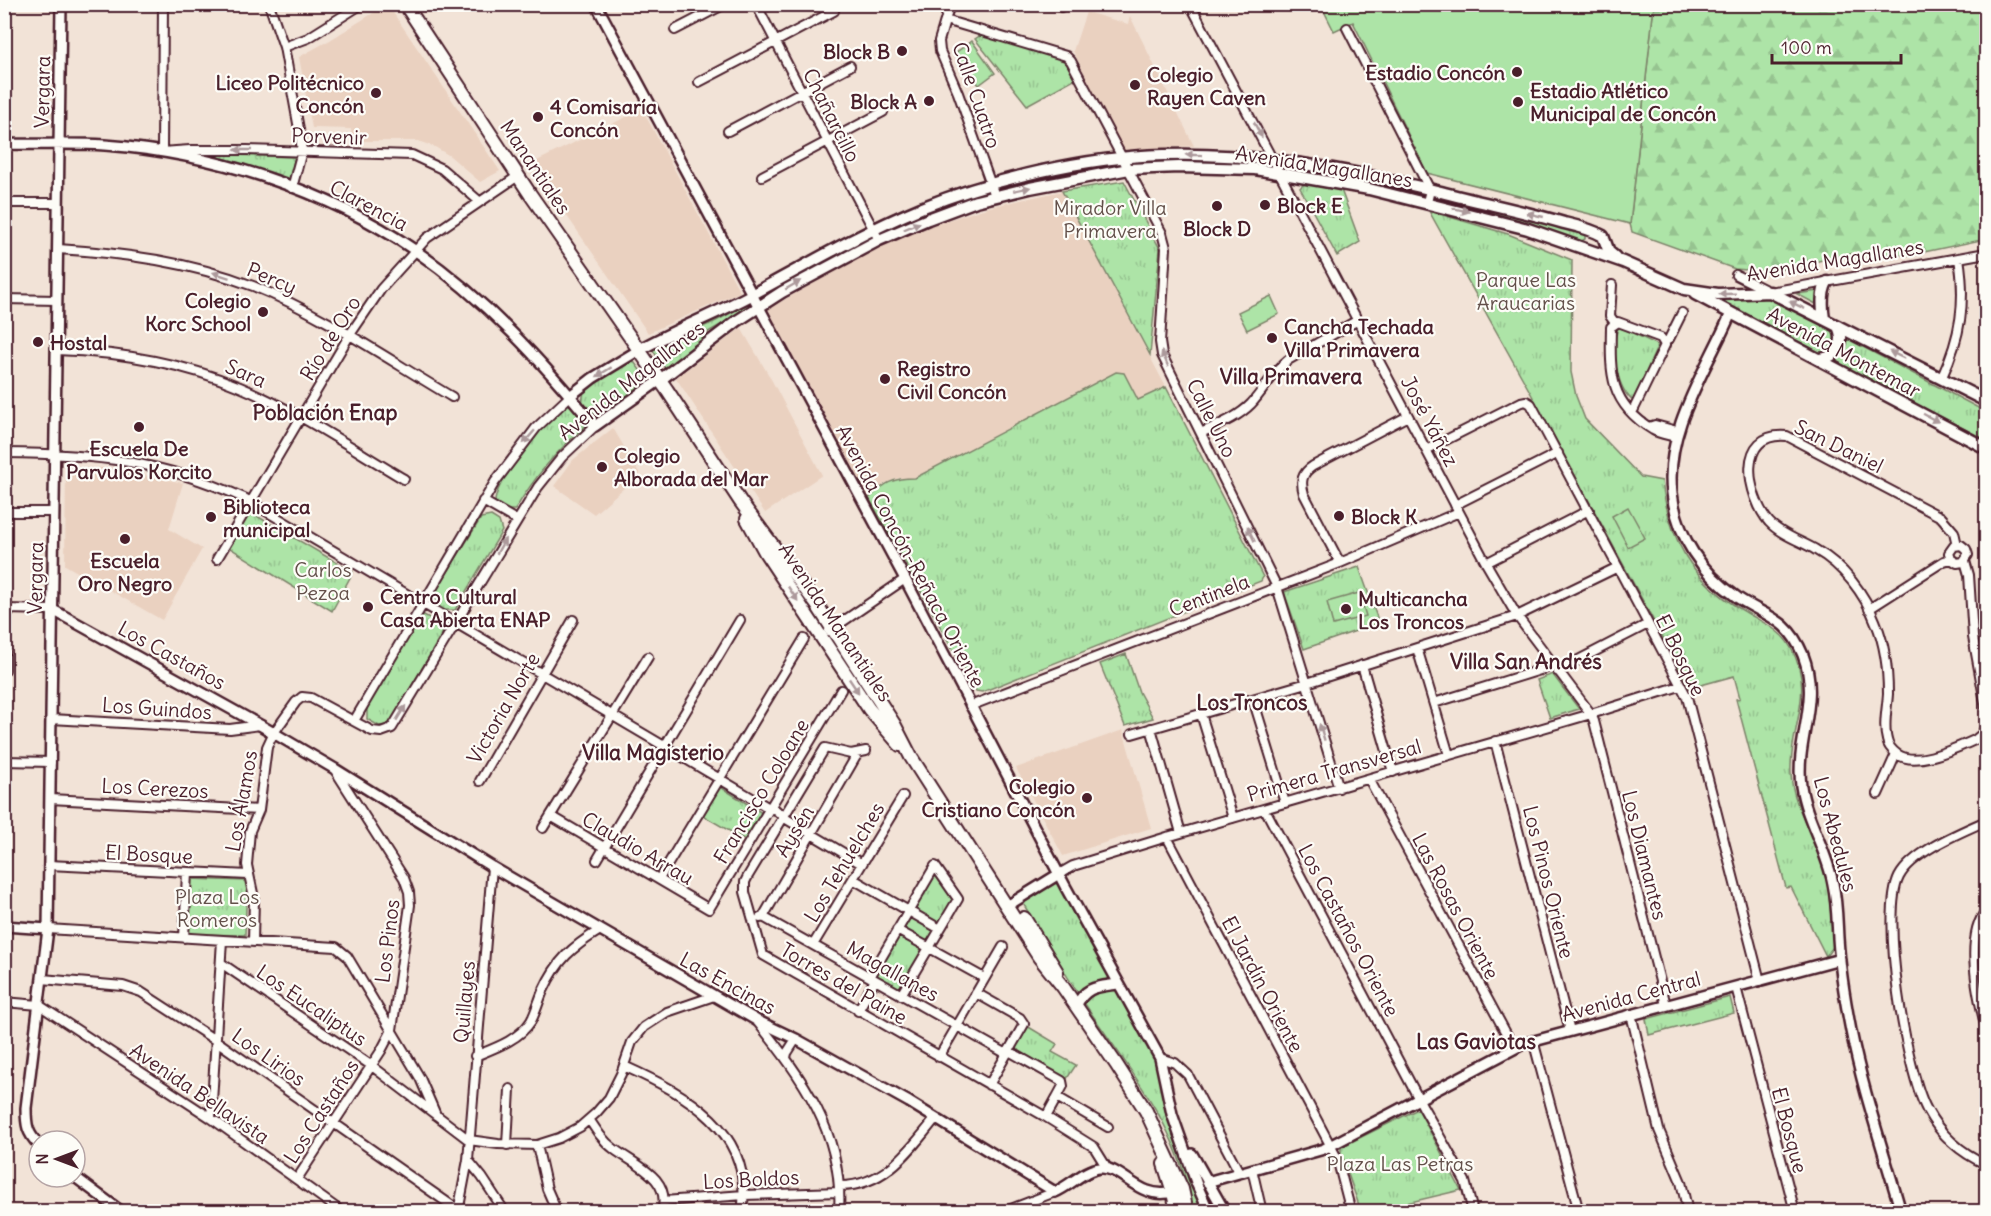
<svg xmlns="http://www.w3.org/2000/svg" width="1991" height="1216" viewBox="0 0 1991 1216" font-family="Delius,sans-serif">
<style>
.built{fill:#ead1c0}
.grass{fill:url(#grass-tufts);stroke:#7c8269;stroke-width:1.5}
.forest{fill:url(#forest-firs);stroke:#7c8269;stroke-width:1.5}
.pitch{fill:#ade4a7;stroke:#7c8269;stroke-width:1.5}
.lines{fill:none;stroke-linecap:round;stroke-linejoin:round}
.minor-casing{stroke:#4a1f2b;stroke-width:12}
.tertiary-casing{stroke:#4a1f2b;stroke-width:14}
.secondary-casing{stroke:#4a1f2b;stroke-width:15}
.primary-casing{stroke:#4a1f2b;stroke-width:16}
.minor{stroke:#fdfcf7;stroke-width:8}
.tertiary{stroke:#fdfcf7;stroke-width:9}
.secondary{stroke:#fdfcf7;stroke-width:10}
.primary{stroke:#fdfcf7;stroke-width:12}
.oneway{fill:#ac999b}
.poi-dot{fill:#4a1f2b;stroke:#fdfcf7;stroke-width:2}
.labels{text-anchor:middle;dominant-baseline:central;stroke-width:4.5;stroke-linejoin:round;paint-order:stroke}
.poi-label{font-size:20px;font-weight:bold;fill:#4a1f2b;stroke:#fdfcf7;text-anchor:start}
.street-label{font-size:20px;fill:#4a1f2b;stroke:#fdfcf7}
.park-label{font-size:20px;fill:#63504a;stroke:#fdfcf7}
.neighbourhood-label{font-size:21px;font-weight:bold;fill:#4a1f2b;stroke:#fdfcf7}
</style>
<defs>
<pattern id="grass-tufts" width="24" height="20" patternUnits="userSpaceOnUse" patternTransform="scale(1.5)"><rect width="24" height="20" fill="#ade4a7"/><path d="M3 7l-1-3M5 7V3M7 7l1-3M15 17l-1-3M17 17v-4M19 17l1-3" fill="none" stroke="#96c390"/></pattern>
<pattern id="forest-firs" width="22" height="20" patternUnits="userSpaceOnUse" patternTransform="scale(1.5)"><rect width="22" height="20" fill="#ade4a7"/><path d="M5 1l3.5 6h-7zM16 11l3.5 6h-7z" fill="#96c390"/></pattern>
</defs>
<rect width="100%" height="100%" fill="#f2e3d7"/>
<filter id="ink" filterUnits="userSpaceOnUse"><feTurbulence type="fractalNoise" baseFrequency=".0167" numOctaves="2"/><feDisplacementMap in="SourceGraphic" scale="12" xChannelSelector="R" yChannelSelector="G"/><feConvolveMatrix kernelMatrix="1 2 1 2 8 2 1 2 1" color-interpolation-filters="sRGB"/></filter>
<g filter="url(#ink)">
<path class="built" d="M386,5H388L500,171L480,182L450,156L435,147L418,141H352L351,129L312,128L299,57L330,40Z
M1086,12L1128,24L1130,16L1194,146L1124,151L1073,51Z
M642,109L740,292L648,333L531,164Z
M1062,191L1166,387L1138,401L1124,373L914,478H899L884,484L869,498L768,309L871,251L917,230L989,207Z
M741,328L771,379L822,475L765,513L676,378Z
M613,428L640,474L594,514L554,486L573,460Z
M66,468H110L183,483L169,529L202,549L162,620L65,565Z
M1123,730L1151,828L1063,856L1016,768Z"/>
<path class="grass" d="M981,35L1064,60L1076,78L1027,105L975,39Z
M206,154L294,157H295L288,184Z
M1201,158L1263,161L1264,165L1229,163H1141L1139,160Z
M1110,166L1111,169L1040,180L1002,190L1001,187L1068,172Z
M1294,168L1418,190L1417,193L1296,172Z
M1124,181L1160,249L1150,355L1062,191Z
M1304,184L1340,187L1360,242L1337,256L1300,188Z
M1439,196L1556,224L1585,234V239L1580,242L1539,228L1438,201Z
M1429,211L1508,234L1572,260L1571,372L1576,396L1585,419L1641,477L1662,481C1669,540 1691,579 1742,610C1761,622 1780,628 1791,648C1816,693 1789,728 1791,773C1792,805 1811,828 1821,858C1830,887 1831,917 1833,947L1826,956L1791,887L1786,888L1736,699L1740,698L1734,676L1690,688L1529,390Z
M873,234L875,237L766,298L763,295Z
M1818,291L1816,304L1797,294Z
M1768,296L1835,332C1837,345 1834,350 1823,354L1720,301Z
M749,303L752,307L708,332L699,347L666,370L652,349L716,321Z
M1618,328H1622L1658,345L1633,401C1615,386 1611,349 1618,328Z
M1846,338L1986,412V440L1833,361C1842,357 1848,348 1846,338Z
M632,359L648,381L600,415L589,411L582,404L584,389Z
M1116,372L1124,373L1138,400L1166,387L1263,577L1261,581L982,692L976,691L869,498C885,483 892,478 915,478Z
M567,402L578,413L586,426C558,449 533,479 515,510H504L495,503C494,479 549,420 567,402Z
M250,512L353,572L332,611L230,548Z
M491,516L499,521L502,531L455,610H445L436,604L434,594L481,518Z
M1359,567L1379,623L1304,649L1284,592Z
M422,614L446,627L389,725L379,726L367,719V707Z
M1126,654L1139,692L1153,718L1125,726L1100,664Z
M1553,674V675L1579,709L1550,718L1537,680Z
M719,786L762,813L745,840L702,815Z
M935,870L955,899L939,927L911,910Z
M189,879L247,881L245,935L187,934Z
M1056,882L1145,1040L1158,1067L1172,1123L1198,1202L1204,1210L1191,1211C1184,1134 1131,1072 1089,1010C1066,976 1045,940 1024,905L1027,898Z
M909,914L936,931L928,944L901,929Z
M897,935L925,951L902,990L874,975Z
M1730,997L1734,1013L1649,1035L1646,1019Z
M1027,1026L1057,1044L1052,1052L1076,1065L1066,1080L1013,1050Z
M1418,1109L1461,1190L1373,1211H1361L1341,1154V1147Z"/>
<path class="forest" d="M1654,5H1986V239L1910,255L1849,254L1770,272L1735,269L1632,232L1630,224Z"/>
<path class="pitch" d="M1321,5H1654L1630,224L1427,173L1353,22L1334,31Z
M972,41L995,73L979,85L955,53Z
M1271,296L1279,314L1247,330L1238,312Z
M1628,507L1645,538L1628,547L1612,516Z
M1359,593L1366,616L1333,625L1327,602Z"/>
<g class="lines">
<defs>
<path id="minor" d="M163,4L162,152L190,150H247L412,155L442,169L479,201
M269,4L284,47L299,129L302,151L292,188
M756,4L879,240
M950,4L939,41L940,51L958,93L995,196
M1190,4L1486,563L1517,616L1591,714L1594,721L1666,1005
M1061,7L1062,4
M945,20L1066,56L1071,61L1162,233L1166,248L1160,342L1162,355L1277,587L1339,788
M1347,28L1430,190L1427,202
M675,30L725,4
M284,47L308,38L362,4
M699,82L834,11
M728,131L850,66
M762,176L883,112
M4,203H58
M58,249C125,253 190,262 253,286C321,313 389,360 452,397
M1736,275L1770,292L1986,253
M1612,285L1610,316L1615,323
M4,299L57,300
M1664,342L1669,339L1682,313
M56,350C119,352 181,362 240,387C297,411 350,447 404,479
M1942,377C1961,336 1966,302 1959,258
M1632,413L1665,345L1661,338L1618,322L1611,327C1610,374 1609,403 1653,430C1659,434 1669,435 1676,437
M1649,427L1655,425L1677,431
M1201,433C1218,425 1237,418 1251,404C1264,390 1273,372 1288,360L1358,320
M1426,450L1521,402L1526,401L1531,404L1687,697L1760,981
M4,453C94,454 160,460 244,498L769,808L776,810L783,817L862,864
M483,501L516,520
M1455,505L1558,453
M4,512H54
M1957,545L1954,532L1941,517L1787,436C1735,431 1747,496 1769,522C1781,535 1801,541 1816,550C1843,565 1865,594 1876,623C1885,645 1888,670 1888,694C1887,709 1883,726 1887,740C1888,746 1893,751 1897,754C1916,768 1956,748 1975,740L1982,734L1986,726
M217,559L349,336L381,289L427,238L518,176
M1965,561L1969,575L1973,637L1986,708
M1340,563L1304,494C1300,481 1302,473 1313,466L1408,416
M1486,563L1589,510
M4,609L53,610
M1869,609L1944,561L1951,559L1957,563L1963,562L1968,555L1966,549L1961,545L1954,546L1949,553L1951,559
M829,631L905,579
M1417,648L1449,755
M1362,665L1393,772
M5,670V609
M1557,671L1648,624
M1253,699L1285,803
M1434,703L1553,666
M970,706L1340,563L1459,512
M1201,714L1233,818
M51,719L230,729L260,725
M354,721L495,482L536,428L570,396
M1151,728L1181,833
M1132,734L1307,683L1517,616L1618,567
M1495,741L1570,1031
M866,751L851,754L825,748L748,876L745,882V892L763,955L1046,1117L1094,1147L1107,1168
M4,761L51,762
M1369,779L1514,1048
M480,781L573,620
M1878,794L1896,754
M50,799L259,810
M1265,809L1423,1107L1465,1181L1473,1212
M551,816L709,909L841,690
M1986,821C1961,832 1912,852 1899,877C1880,915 1906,1072 1927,1110C1940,1134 1961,1153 1986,1164
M543,828L648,657
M1167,837L1337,1158L1351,1212
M597,860L740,620
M49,865L248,875
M1059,874L1073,866L1167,837L1591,714L1680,686
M659,879L804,639
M853,879L940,929
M1986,911C1964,937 1978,998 1986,1028
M763,917L1007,1054
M760,918L763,917L858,753
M48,929L336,947L347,956L353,966L420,1078L436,1115
M897,930L984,978
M184,938L187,872
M253,942L254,898L247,865L250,831L259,810L267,747L273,734L296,702L302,697L311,698L372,731L381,732L392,728L538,487L562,457L595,426
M813,945L903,796
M221,963L372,1066L469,1140L498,1144L537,1145L559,1138L580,1127L596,1113L609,1098L621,1074L632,1042L644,1027L667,1012L714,996
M870,977L935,866L958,899L901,995
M42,979L123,986L141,992L215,1040L458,1210
M1736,987L1795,1212
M976,993L1020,1018L1024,1024L989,1085
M4,1002L39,1005L211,1118L342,1212
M858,1011L875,980
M1631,1014L1659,1130L1681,1182L1688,1212
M756,1020C802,1077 844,1134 839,1212
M1533,1040L1579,1212
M1009,1051L1062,1081L1063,1086L1057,1097L1108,1127
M475,1056C495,1048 519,1040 531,1021C536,1012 539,1000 543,991C557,960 572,947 600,930
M939,1057L1003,947
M786,1058L787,1053L796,1039
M1160,1058L1175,1063L1188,1075L1239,1172
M624,1066C686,1094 755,1131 742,1212
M1046,1117L1057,1097
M211,1118L222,940
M589,1119C596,1130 603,1141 614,1149C635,1165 672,1177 662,1212
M507,1145L510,1089
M537,1145L547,1189L557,1212
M468,1160L482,1177L505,1212
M1252,1169L1262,1212
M297,1179L381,1051L392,1030L410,905L409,892L404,878L335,770
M839,1186C884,1187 910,1150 935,1119
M664,1201L744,1195L839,1192
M458,1212L468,1160L492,867
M1003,1212L1055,1192"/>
<path id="tertiary" d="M596,4L905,579L1065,886L1160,1058L1172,1114L1197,1185L1209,1212
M4,144C38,145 72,143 105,145C213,153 326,189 416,251C485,299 542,361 595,426L660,380
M1731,313C1707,369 1664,430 1672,493C1677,537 1702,573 1738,598C1767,617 1788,618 1803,655C1821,701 1795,739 1801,786C1806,820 1827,850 1833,884C1837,902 1837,920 1838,938C1840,969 1845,1000 1851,1031C1863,1092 1884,1152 1901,1212
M570,396L593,378L639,350
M53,610L260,725L335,769L492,867L756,1020L796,1039L909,1102L1055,1192C1070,1186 1085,1169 1100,1168C1123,1166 1138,1201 1173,1192
M1007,906L1059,874
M4,926L48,929
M1076,1006C1086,986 1097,987 1117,984
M39,1145C27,1133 26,1125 26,1108L48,929L61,4
M1192,1154L1225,1212
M75,1177L122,1212
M1207,1182L1324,1149L1523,1044L1840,959"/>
<path id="secondary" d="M1695,294L1986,448
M1824,319C1822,306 1821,293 1827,282
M639,350C676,329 716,314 753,294C808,264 863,232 921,208C993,179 1086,157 1164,155C1257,152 1351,170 1441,192C1482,203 1524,211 1564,223C1577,226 1591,229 1603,236L1609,252L1615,257
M1819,359C1837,358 1846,343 1838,326
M660,380L737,321L782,292L879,240L928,219L976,201L1030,188L1129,169L1179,167L1255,169L1369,189L1528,229L1623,262L1684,289L1718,294L1770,292L1986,401"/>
<path id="primary" d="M405,4L530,194L667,390L740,501L817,605L894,724L911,757L1039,957L1063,987L1116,1064L1146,1111L1182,1189L1187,1212
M747,519L765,552L869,709L900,745
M1024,918L1057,972
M1164,1164L1173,1192L1177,1212"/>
</defs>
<use href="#minor" class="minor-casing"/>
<use href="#tertiary" class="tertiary-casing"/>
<use href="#secondary" class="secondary-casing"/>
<use href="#primary" class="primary-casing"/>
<use href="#minor" class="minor"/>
<use href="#tertiary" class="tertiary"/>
<use href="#secondary" class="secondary"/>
<use href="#primary" class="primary"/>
</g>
<defs><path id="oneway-solid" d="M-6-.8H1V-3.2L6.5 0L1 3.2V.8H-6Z" transform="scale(1.5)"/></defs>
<g class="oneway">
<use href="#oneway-solid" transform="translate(1258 130) rotate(62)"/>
<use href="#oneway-solid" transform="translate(243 150) rotate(-180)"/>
<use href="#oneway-solid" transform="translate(1194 155) rotate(-179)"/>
<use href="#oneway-solid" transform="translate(1022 189) rotate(-12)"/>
<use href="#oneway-solid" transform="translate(1461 210) rotate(14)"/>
<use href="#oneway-solid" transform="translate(1535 215) rotate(-167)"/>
<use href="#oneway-solid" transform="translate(912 226) rotate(-23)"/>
<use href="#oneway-solid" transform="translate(221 275) rotate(-162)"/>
<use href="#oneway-solid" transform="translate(793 285) rotate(-30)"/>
<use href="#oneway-solid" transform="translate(1727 294) rotate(178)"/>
<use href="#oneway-solid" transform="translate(1797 305) rotate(-154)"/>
<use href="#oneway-solid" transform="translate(1897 355) rotate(-154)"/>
<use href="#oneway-solid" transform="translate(1165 359) rotate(-113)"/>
<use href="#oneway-solid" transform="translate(604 372) rotate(148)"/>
<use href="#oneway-solid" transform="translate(1931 418) rotate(28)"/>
<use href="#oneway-solid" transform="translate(529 437) rotate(131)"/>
<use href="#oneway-solid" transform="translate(1251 534) rotate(-116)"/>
<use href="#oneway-solid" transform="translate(501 546) rotate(-60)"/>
<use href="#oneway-solid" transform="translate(793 594) rotate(56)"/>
<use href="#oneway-solid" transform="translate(854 686) rotate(56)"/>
<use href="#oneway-solid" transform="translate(401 713) rotate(-58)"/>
<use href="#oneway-solid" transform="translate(1322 732) rotate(-107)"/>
</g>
</g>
<g class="poi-dot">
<circle cx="902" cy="51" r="6"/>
<circle cx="1517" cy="72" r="6"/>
<circle cx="1135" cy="85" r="6"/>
<circle cx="376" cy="93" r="6"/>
<circle cx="929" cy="101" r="6"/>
<circle cx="1518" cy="102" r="6"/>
<circle cx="538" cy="117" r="6"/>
<circle cx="1265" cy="205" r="6"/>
<circle cx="1217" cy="206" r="6"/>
<circle cx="263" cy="312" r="6"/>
<circle cx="1272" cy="338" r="6"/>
<circle cx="38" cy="342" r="6"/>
<circle cx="885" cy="379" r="6"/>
<circle cx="139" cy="427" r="6"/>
<circle cx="602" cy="467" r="6"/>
<circle cx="1339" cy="516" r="6"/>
<circle cx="211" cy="517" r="6"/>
<circle cx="125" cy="539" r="6"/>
<circle cx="368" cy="607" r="6"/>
<circle cx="1346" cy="609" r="6"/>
<circle cx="1087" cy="798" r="6"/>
</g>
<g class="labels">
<g class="poi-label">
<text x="890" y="51" text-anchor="end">Block B</text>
<text x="1505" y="72" text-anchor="end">Estadio Concón</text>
<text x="1147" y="74">Colegio<tspan x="1147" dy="23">Rayen Caven</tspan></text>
<text x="364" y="82" text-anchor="end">Liceo Politécnico<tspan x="364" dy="23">Concón</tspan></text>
<text x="1530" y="90">Estadio Atlético<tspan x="1530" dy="23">Municipal de Concón</tspan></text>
<text x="917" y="101" text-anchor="end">Block A</text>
<text x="550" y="106">4 Comisaría<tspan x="550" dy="23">Concón</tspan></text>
<text x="1277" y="205">Block E</text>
<text x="1217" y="228" text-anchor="middle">Block D</text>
<text x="251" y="300" text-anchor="end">Colegio<tspan x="251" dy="23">Korc School</tspan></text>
<text x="1284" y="326">Cancha Techada<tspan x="1284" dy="23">Villa Primavera</tspan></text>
<text x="50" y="342">Hostal</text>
<text x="897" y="368">Registro<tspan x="897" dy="23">Civil Concón</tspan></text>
<text x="139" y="448" text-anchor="middle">Escuela De<tspan x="139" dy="23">Parvulos Korcito</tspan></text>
<text x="614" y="455">Colegio<tspan x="614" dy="23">Alborada del Mar</tspan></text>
<text x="223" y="506">Biblioteca<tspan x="223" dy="23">municipal</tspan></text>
<text x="1351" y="516">Block K</text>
<text x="125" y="560" text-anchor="middle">Escuela<tspan x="125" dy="23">Oro Negro</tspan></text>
<text x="380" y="596">Centro Cultural<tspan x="380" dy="23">Casa Abierta ENAP</tspan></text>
<text x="1358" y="598">Multicancha<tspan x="1358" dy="23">Los Troncos</tspan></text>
<text x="1075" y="786" text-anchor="end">Colegio<tspan x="1075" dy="23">Cristiano Concón</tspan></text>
</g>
<g class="street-label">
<text transform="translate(42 92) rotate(-89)">Vergara</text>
<text transform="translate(977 95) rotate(71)">Calle Cuatro</text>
<text transform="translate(832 115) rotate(63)">Chañarcillo</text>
<text transform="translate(329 136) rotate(2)">Porvenir</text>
<text transform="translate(1324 166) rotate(9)">Avenida Magallanes</text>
<text transform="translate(536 167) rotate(56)">Manantiales</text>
<text transform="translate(369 205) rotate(28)">Clarencia</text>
<text transform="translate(1835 260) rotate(-9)">Avenida Magallanes</text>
<text transform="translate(272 278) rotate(23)">Percy</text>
<text transform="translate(330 338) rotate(-58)">Río de Oro</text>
<text transform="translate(1844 352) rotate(28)">Avenida Montemar</text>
<text transform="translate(246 373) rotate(23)">Sara</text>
<text transform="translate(631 380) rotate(-38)">Avenida Magallanes</text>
<text transform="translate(1212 418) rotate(63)">Calle Uno</text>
<text transform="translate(1430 421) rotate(62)">José Yáñez</text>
<text transform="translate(1839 446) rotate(26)">San Daniel</text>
<text transform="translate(911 556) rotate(62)">Avenida Concón-Reñaca Oriente</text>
<text transform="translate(35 578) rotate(-89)">Vergara</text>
<text transform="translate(1209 595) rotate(-21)">Centinela</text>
<text transform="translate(836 622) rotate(56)">Avenida Manantiales</text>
<text transform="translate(172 655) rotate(29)">Los Castaños</text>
<text transform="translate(1681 655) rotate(64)">El Bosque</text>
<text transform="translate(157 708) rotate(4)">Los Guindos</text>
<text transform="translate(503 708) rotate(-60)">Victoria Norte</text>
<text transform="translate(1334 770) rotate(-16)">Primera Transversal</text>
<text transform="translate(155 788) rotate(3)">Los Cerezos</text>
<text transform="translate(761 791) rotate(-59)">Francisco Coloane</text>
<text transform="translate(241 801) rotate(-80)">Los Álamos</text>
<text transform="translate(794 831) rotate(-59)">Aysén</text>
<text transform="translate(1836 834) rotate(75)">Los Abedules</text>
<text transform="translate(638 848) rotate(30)">Claudio Arrau</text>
<text transform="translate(149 854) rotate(3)">El Bosque</text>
<text transform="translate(1645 855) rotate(76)">Los Diamantes</text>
<text transform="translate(844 862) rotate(-59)">Los Tehuelches</text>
<text transform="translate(1549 882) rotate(76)">Los Pinos Oriente</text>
<text transform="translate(1456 906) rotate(62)">Las Rosas Oriente</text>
<text transform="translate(1349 930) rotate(62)">Los Castaños Oriente</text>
<text transform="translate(387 941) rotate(-83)">Los Pinos</text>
<text transform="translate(893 971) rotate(29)">Magallanes</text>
<text transform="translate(728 983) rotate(29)">Las Encinas</text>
<text transform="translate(844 983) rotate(30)">Torres del Paine</text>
<text transform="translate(1263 984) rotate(62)">El Jardín Oriente</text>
<text transform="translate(1631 996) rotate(-15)">Avenida Central</text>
<text transform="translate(464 1002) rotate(-85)">Quillayes</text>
<text transform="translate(312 1005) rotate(34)">Los Eucaliptus</text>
<text transform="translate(269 1057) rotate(35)">Los Lirios</text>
<text transform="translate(200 1093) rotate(34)">Avenida Bellavista</text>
<text transform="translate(321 1111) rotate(-57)">Los Castaños</text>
<text transform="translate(1790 1130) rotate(75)">El Bosque</text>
<text transform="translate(751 1179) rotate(-3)">Los Boldos</text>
</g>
<g class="park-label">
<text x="1110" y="207">Mirador Villa<tspan x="1110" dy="23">Primavera</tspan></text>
<text x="1526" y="279">Parque Las<tspan x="1526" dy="23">Araucarias</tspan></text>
<text x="323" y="569">Carlos<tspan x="323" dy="23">Pezoa</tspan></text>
<text x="217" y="896">Plaza Los<tspan x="217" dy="23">Romeros</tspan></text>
<text x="1400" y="1163">Plaza Las Petras</text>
</g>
<g class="neighbourhood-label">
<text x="1291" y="376">Villa Primavera</text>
<text x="325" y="412">Población Enap</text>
<text x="1526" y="661">Villa San Andrés</text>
<text x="1252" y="702">Los Troncos</text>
<text x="653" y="752">Villa Magisterio</text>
<text x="1476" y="1041">Las Gaviotas</text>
</g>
</g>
<rect width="1991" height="1216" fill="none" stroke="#fdfcf7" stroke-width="24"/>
<rect x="12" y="12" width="1967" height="1192" fill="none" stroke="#4a1f2b" stroke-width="2" filter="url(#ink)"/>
<g transform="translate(57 1159) rotate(270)"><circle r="28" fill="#fdfcf7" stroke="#b5a4a5" stroke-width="1.5"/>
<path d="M0-4.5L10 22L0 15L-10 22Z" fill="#4a1f2b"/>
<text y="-9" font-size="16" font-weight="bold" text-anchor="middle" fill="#4a1f2b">N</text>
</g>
<path d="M1772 54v9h129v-9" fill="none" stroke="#4a1f2b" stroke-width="3"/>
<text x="1781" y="54" font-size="18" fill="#4a1f2b" stroke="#fdfcf7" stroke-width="4.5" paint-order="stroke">100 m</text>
</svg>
